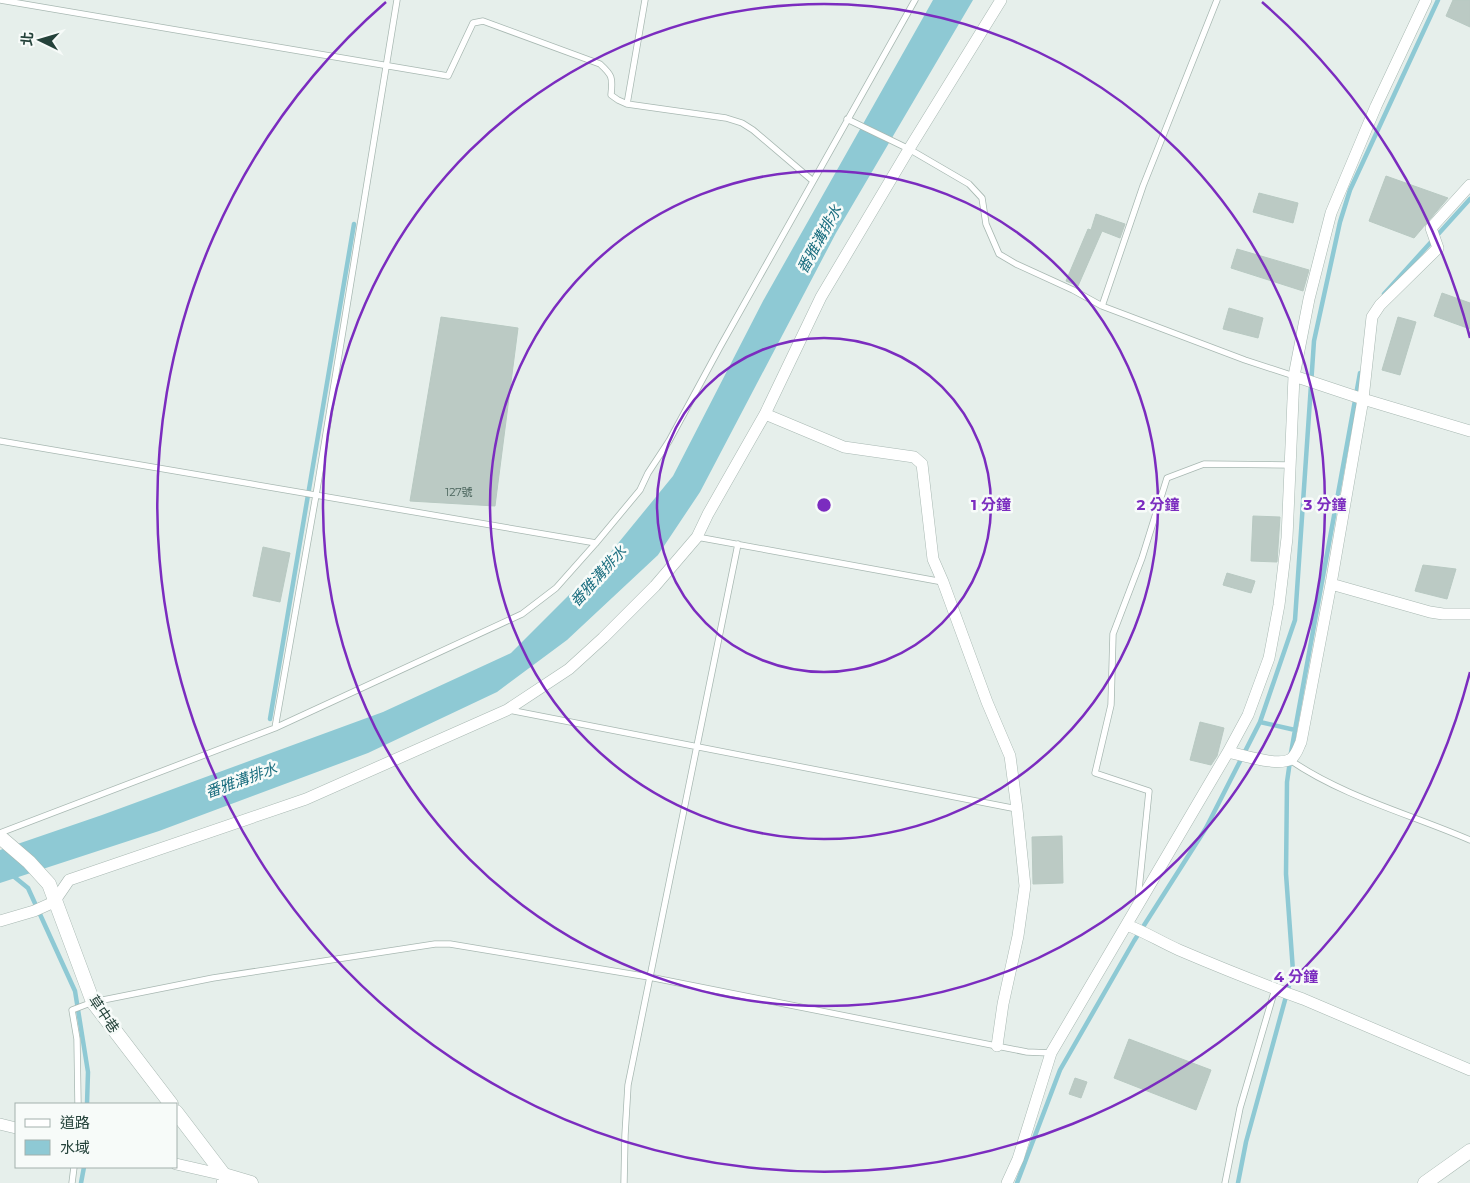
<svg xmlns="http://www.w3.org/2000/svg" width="1470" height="1183" viewBox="0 0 1470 1183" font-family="Montserrat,'Noto Sans TC',sans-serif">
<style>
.water{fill:#8ec9d4}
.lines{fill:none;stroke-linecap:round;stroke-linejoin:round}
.stream{stroke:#8ec9d4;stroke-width:4.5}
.building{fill:#bbcac4;stroke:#b8c9c2}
.service-casing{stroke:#a8b8b2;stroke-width:7}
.minor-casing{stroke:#a8b8b2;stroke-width:12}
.tertiary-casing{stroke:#a8b8b2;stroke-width:15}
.service{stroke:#fff;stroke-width:5.5}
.minor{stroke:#fff;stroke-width:11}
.tertiary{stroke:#fff;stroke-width:14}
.ring{fill:none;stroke:#7b2cbf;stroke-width:2.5}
.labels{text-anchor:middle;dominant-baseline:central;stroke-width:5;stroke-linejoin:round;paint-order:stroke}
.number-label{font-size:11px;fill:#4a645c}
.street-label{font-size:14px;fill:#24423a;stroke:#f7fbf9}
.water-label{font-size:15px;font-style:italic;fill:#1c6f80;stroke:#f7fbf9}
.centre{fill:#7b2cbf;stroke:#f7fbf9;stroke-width:2.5}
.ring-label{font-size:15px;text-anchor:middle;font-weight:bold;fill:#7b2cbf;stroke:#f7fbf9;stroke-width:5;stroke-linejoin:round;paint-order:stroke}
</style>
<rect width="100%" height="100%" fill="#e6efeb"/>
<path class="water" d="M933,0H973L836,233L700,492L658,555L567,640L497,692L368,753L159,831L0,883V850L102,815L383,712L511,653L606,558L673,476L763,301Z"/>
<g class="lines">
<path class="stream" d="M1384,294L1470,199
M270,719L354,224
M1260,722L1295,730L1360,373
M1291,753L1295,730
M12,875L28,888L75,991L88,1072L87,1104
M81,1183L84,1167
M1017,1183L1060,1070L1134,941L1206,828L1260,722L1295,620L1314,341L1340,222L1350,190L1438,0
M1238,1183L1246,1142L1293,971L1286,874L1287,782L1290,761"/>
</g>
<path class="building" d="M1453,0H1470V27L1446,16Z
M1386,176L1448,198L1414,238L1369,221Z
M1259,193L1298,203L1293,223L1253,212Z
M1096,214L1125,224L1120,238L1102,231L1078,286L1066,281L1088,229L1091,230Z
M1237,249L1309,270L1303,291L1231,268Z
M1442,293L1470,303V329L1434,316Z
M1229,308L1263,318L1258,338L1223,329Z
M441,317L518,328L495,506L410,501Z
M1398,317L1416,322L1400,375L1382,370Z
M1253,516L1280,517L1277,562L1251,561Z
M263,547L290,553L280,602L253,596Z
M1423,565L1456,569L1447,599L1415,591Z
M1227,573L1255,581L1251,593L1223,585Z
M1200,722L1224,728L1217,756L1211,765L1190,760Z
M1062,836L1063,883L1033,884L1032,837Z
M1129,1039L1211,1070L1196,1110L1114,1078Z
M1075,1078L1087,1082L1081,1098L1069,1094Z"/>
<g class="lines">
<defs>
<path id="service" d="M0,0L448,76L473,23L483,21L600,64C612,75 613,77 611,95L618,100L627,104L726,118L742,123L753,130L813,181
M627,104L645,0
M847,119L909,149L969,184L982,198L986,224L999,254L1016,264L1073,290L1102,306L1245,360L1294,376
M1102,306L1143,186L1217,0
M0,441L596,543
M697,537L943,582
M509,710L1017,809
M275,728L316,495L397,0
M1290,760C1344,797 1410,814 1470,840
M0,833L275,728L522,614L556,588L596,543L640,490L648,473L669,441L720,347L915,0
M1138,899L1149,791L1095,773L1111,705L1113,634L1142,558L1167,478L1204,464L1289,465
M78,1104L77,1039L72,1010L93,1002L213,978L435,944H450L649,977L1027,1052L1051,1053
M72,1183L74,1167
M624,1183L625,1135L628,1085L738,544
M1225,1183L1240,1108L1275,989"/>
<path id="minor" d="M1294,376L1363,399L1470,431
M765,414L844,447L914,457L922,464L933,559L943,582L987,702L1010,756L1017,809L1025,886L1018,936L1003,1004L997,1046
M1331,584L1430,612L1443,614H1470
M1228,752L1248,715L1269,658L1279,605L1287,538L1294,376L1309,299L1331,213L1376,106L1426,0
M0,921L34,911L54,902L69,880L306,799L507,710L569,669L603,638L655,586L697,537L708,514L765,414L821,297L909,149L1001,0
M1127,925C1145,932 1161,942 1179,950C1219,967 1261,984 1303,999L1470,1070
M0,1124L16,1128
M176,1164L224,1175L222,1183
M1007,1183L1018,1159L1051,1053L1228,752C1243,755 1278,767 1291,759C1297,754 1298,748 1301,742L1331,584L1363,399L1372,317L1380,305L1438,248L1431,228L1470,185"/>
<path id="tertiary" d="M0,837L29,862L49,884L93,1002L171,1104
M176,1112L224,1175L251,1183
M1425,1183L1470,1151"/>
</defs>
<use href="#service" class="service-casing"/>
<use href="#minor" class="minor-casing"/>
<use href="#tertiary" class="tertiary-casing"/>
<use href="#service" class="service"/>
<use href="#minor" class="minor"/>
<use href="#tertiary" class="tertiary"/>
</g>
<g class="ring">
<circle cx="824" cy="505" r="167"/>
<circle cx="824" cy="505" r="334"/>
<circle cx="824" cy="505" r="501"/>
<path d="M1470 672A667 667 0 1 1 386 2M1262 2A667 667 0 0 1 1470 338"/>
</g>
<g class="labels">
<g class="number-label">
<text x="459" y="492">127號</text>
</g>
<g class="street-label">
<text transform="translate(104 1014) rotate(56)">草中巷</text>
</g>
<g class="water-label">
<text transform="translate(819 239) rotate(-61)">番雅溝排水</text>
<text transform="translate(598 576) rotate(-48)">番雅溝排水</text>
<text transform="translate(241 780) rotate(-20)">番雅溝排水</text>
</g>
</g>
<circle cx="824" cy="505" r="8" class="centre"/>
<g class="ring-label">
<text x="991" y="510">1 分鐘</text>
<text x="1158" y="510">2 分鐘</text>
<text x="1325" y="510">3 分鐘</text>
<text x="1296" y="982">4 分鐘</text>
</g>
<rect x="15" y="1103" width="162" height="65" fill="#f7fbf9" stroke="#a3b1ad"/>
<rect x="25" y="1119" width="25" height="8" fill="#ffffff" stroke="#a3b1ad"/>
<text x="60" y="1128" font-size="15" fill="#24423a">道路</text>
<rect x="25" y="1140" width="25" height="15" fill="#8ec9d4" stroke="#a3b1ad"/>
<text x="60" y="1153" font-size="15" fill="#24423a">水域</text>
<g transform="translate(40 40) rotate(275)" stroke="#f7fbf9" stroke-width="4" paint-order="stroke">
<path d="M0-4L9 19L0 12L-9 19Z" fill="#24423a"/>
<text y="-8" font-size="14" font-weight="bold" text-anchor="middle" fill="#24423a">北</text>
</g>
</svg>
